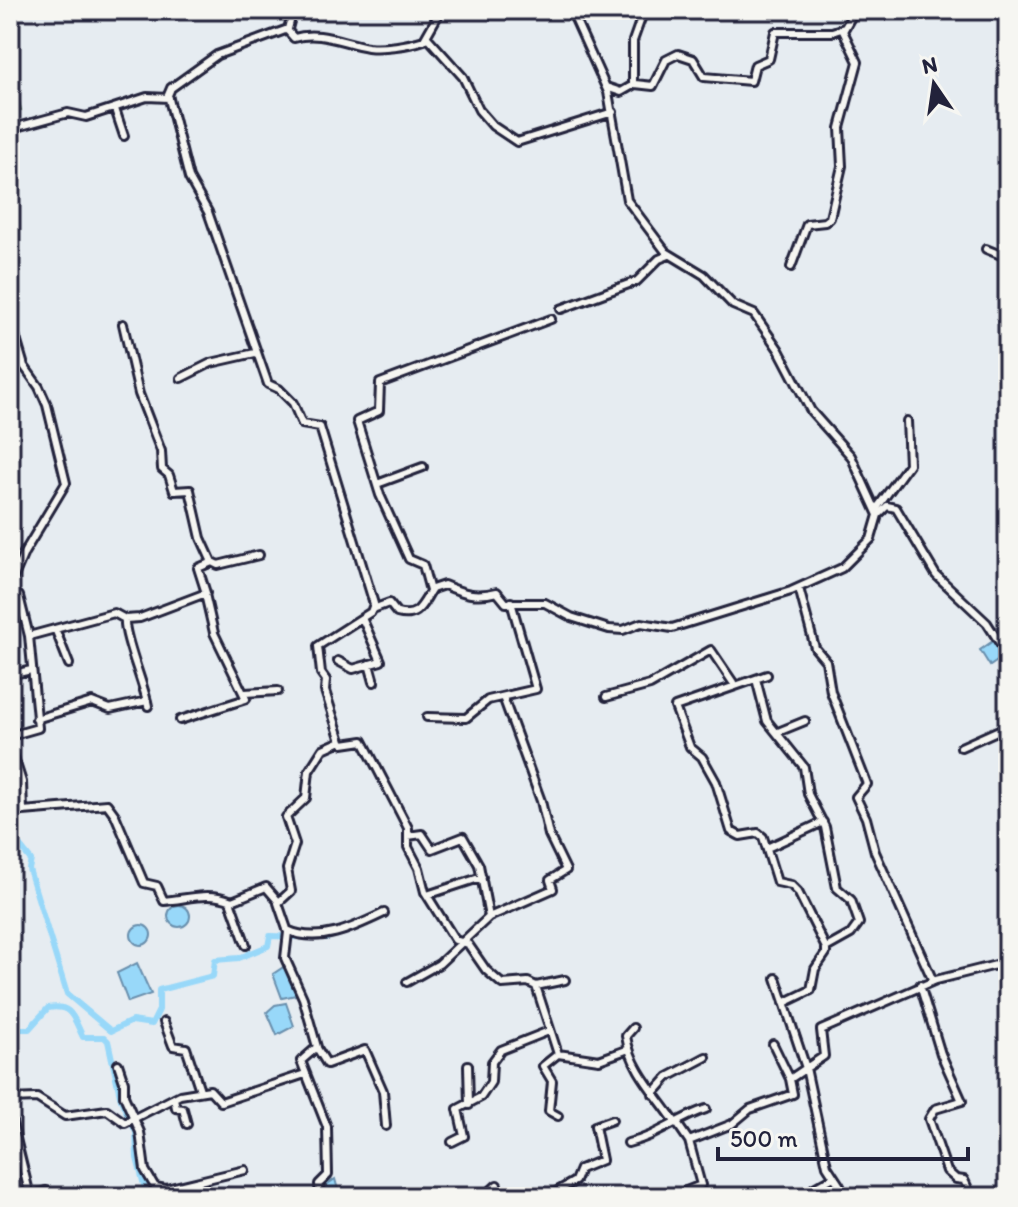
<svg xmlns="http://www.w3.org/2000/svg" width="1018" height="1207" viewBox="0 0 1018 1207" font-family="Itim,sans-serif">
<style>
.green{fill:#aede9e;stroke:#68806c;stroke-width:2}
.water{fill:#98d8f9;stroke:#698fad;stroke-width:2}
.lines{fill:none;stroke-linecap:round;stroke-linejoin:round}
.river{stroke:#98d8f9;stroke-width:6}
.minor-casing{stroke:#22223b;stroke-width:12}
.minor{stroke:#f6f6f2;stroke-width:6}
</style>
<rect width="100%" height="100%" fill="#e6ecf1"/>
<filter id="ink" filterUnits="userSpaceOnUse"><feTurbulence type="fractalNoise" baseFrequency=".0125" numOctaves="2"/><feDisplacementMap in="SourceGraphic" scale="16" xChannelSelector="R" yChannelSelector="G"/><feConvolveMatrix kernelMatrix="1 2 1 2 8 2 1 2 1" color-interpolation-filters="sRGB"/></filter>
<g filter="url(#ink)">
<path class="green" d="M10,62L21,110L10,112Z"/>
<path class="water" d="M993,641L1003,657L990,666L980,650Z
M168 916a11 11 0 1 1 22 0a11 11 0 1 1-22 0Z
M131 935a10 10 0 1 1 20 0a10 10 0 1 1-20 0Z
M137,963L151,994L128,1002L117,973Z
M285,966L297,991L296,995L282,998L273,974Z
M286,1003L294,1026L277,1035L267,1012L275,1005Z
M335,1179L340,1197H322V1188Z"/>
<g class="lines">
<path class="river" d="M10,834L31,860L29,869L67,994L111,1031L132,1021L152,1024L159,1010V990L213,976L215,960L239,958L268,946L270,936L327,938
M10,1029H29L48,1008C73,1004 73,1018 83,1037H104L108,1041L121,1100L136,1132L137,1158L147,1197"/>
<defs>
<path id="minor" d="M293,10L288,29L217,55L171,88L168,95L189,178L208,212L268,384L279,389L293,403L302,424L320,427L374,604L371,612L318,646L321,673L326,680L325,691L341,741L323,749L309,771L306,798L286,817L295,844L287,869L291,891L278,903L288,932L285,958L303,998L317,1047L301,1061L327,1127L328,1175L319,1184L320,1197
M287,30L294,38C319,30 343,43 368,47C383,49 409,45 424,40L441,10
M427,37L463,77L479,110L493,126L517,142L613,112
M633,84V41L644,10
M606,87L621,92L635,84L653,86L666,60L678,54L693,59L704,77L751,81L755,65L769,59L775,32H832L844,28
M115,109L124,136
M10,129L68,113L86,117L147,97L169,98
M986,249L1008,258
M791,267L807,224L825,222L830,218L842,166L840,128L858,62L843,31L855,10
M561,309L637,281L659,259L669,255
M10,318L24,366L39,387L47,405L66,483L24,553L10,586
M181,378L211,363L255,353
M377,484L423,467
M877,508L909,464L907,421
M878,515L887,506L896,508L936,575L987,623L1003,648L1008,665
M212,562L218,565L259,555
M799,588L815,648L826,661L831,692L867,784L856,797L866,818L875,852L933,981
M430,591L423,565L409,559L380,495L357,421L379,411L380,383L551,319
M10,594L19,596L29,636L38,728L10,736
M373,609L389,603L397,613C419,619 422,604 432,589L444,585C463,593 475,598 497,592L506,603H545L571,617L609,629L623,630L641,623L672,628L791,591L842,568L871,539L878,515L851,456L811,411L779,350L754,314L733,305L704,275L666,252L627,200L608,92L571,10
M125,619C123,635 144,684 148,706
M56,631L69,664
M29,636L114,613L125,619L140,618L206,593L198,568L212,562L201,538L190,490L174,491L169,475L162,469L161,451L139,394L123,324
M338,661L353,669L381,661L362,618
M369,664L374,682
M10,675L31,670
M767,675L675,707L690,747L702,757L716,782L731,831L740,836L758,833L763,837L777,882L791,885L798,892L826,948
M756,679L767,721L804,767L808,794L825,827L837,888L851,900L859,923L851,934L826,948V953L815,969L811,990L784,1003
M245,693L278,691
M606,697L650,685L711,650L734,684
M427,717L466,718L488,700L536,689L511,602
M36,719L92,702L110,709L147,701
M180,720L246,699L214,633L205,594
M778,732L805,721
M341,741L343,744L363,741L408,828V847L419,868L425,892L455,940L468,944L486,970L502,984L528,982L536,986L558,1054L599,1060L629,1049
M10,745L22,782L23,811L107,804L115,815L144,883L157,886L164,901C189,899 208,891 232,901L266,887L278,901
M961,747L1008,726
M408,836L422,834L432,849L463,837L479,865L489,917
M767,848L823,822
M427,895L482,877
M230,901L246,945
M287,930C319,945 355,927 384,913
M776,978L806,1068L827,1166L840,1186L836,1197
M407,982L439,964L489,917L553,889L550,880L566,870L549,835L541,801L503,697
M920,985L941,1054L962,1101L935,1109L929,1119L947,1171L956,1179L964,1180L972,1197
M536,986L565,980
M164,1022L173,1046L186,1048L200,1090
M633,1028L626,1036C631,1070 657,1095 675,1122
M317,1048L327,1064L365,1050L383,1091L386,1126
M118,1064L124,1082V1096L140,1132L145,1170L155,1187L166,1189L245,1170
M468,1065L469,1105
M790,1079L824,1056L821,1030L936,980L1008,962
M653,1094L668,1077L706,1057
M174,1098L176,1108L183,1109L187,1124
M10,1099L37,1098L65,1116L107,1110L125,1123L180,1095L210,1090L221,1102L305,1074
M10,1114L30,1196
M558,1116L549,1111L552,1081L543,1066L558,1054
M676,1122L689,1141L701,1185L686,1191L689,1197
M689,1141L732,1124L750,1109L793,1094L790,1079L773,1044
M452,1142L464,1136L458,1109L481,1097L491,1082L492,1062L501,1050L549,1031
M628,1143C658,1136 678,1118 706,1109
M814,1188L832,1178
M27,1197L46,1191
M484,1197L497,1185
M547,1197L575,1181L580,1169L602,1160L595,1126L612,1120"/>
</defs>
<use href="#minor" class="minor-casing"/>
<use href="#minor" class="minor"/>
</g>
</g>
<rect width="1018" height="1207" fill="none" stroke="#f6f6f2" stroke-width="40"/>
<rect x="20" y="20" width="978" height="1167" fill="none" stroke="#22223b" stroke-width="3" filter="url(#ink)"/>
<g transform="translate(934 84) rotate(347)" stroke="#f6f6f2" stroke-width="6" paint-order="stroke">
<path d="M0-6L14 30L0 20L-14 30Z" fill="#22223b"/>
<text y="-12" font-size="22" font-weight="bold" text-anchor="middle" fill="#22223b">N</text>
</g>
<path d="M718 1147v12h250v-12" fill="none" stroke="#22223b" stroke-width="4"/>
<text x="730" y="1147" font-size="24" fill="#22223b" stroke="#f6f6f2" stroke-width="6" paint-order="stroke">500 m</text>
</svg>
